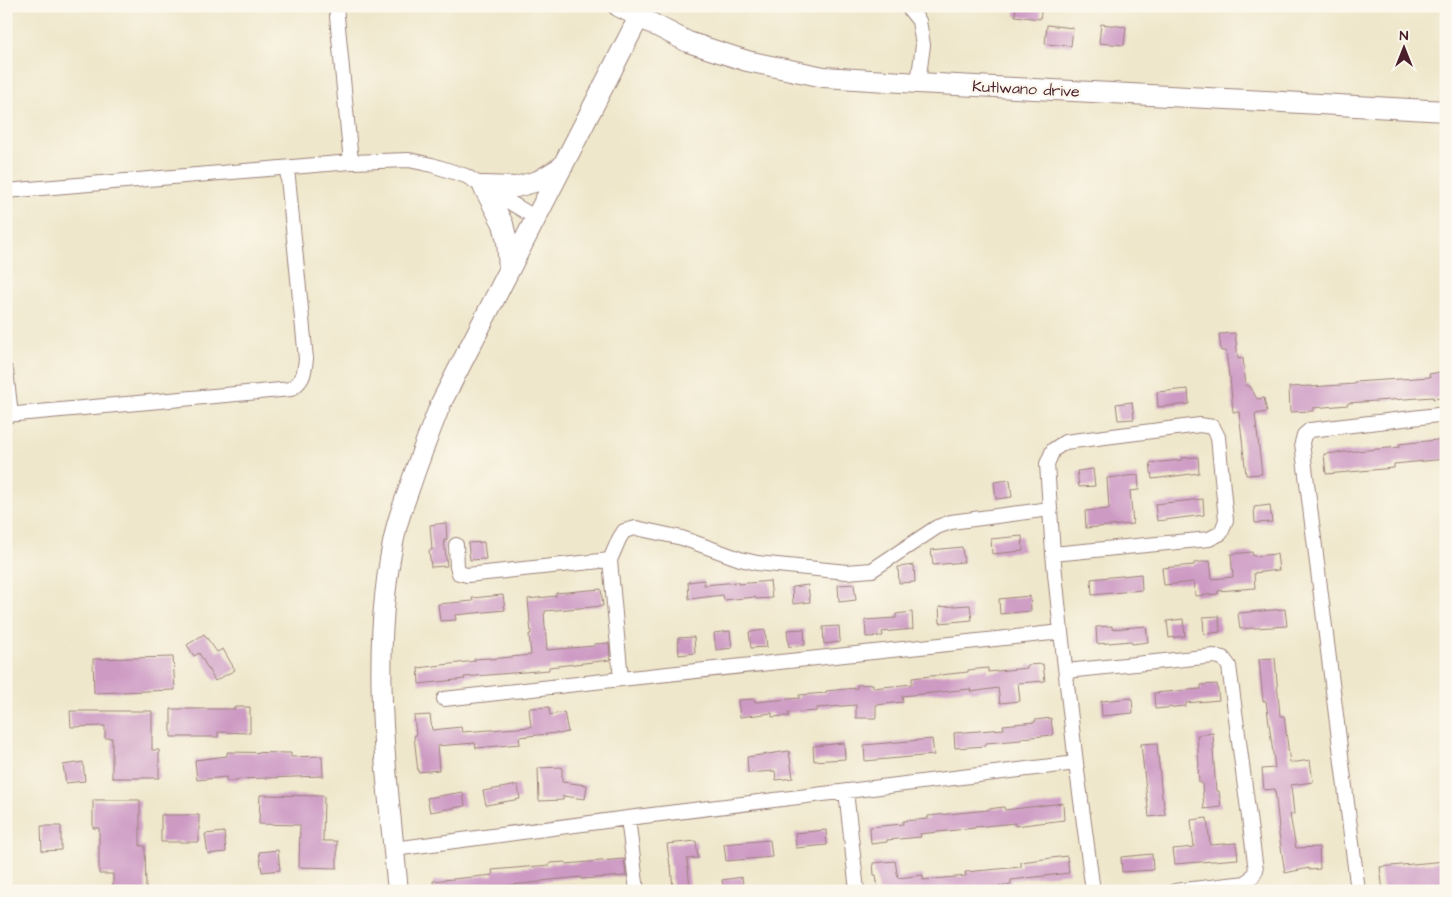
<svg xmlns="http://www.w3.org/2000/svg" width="1452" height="897" viewBox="0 0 1452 897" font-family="'Architects Daughter',sans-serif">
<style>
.building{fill:#cd9ac4}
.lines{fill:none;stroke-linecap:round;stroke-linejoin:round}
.street-casing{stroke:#9c837b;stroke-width:16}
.secondary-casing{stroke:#9c837b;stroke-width:22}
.street{stroke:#fff;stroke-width:14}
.secondary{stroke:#fff;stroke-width:20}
.labels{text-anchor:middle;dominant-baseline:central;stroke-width:4.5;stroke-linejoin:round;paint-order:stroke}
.street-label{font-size:16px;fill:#4a1f2b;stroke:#fbf7ec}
</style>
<rect width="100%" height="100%" fill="#fbf7ec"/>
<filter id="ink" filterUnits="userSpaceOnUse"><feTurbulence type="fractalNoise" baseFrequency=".02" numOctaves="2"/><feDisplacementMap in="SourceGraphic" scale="10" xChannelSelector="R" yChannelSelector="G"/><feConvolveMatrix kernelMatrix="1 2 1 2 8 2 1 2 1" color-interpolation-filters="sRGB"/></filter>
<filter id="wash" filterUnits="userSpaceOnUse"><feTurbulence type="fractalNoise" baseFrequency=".0096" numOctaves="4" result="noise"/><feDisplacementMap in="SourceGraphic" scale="20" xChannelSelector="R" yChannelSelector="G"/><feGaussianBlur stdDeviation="1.12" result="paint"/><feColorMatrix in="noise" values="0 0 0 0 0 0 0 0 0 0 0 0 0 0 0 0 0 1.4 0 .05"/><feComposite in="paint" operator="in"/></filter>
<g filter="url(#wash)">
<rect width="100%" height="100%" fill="#efe7cb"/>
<g id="blocks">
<path class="building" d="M1016,6H1042L1040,19L1015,16Z
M1101,24L1126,27L1124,45L1099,43Z
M1047,25L1073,28L1071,46L1045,44Z
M1235,333L1238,359L1243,358L1246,386H1250L1257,399L1264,398L1267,412L1255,414L1262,474L1246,475L1239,412H1233L1230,377H1229L1226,351H1221L1219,334Z
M1446,371V397L1433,399V397L1348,403V405L1313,408V411L1290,412L1289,387L1312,386V387L1355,384V382L1430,377L1429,374Z
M1188,389L1189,404L1158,407L1157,392Z
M1132,402L1134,419L1118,420L1116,404Z
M1446,439V459L1394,464V468L1326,474L1324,454L1400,447L1399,444Z
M1198,457L1199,473L1152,479L1150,463L1182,460V458Z
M1093,469L1095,486L1079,487L1077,471Z
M1138,475L1139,490L1130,491L1133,524L1086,528L1085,511L1109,509L1107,478Z
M1010,480L1012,497L996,499L994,482Z
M1203,499L1204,515L1157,521L1155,504Z
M1270,505L1272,522L1255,523L1254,507Z
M446,523L447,540H444L447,566L431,567L429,550H432L430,525Z
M1022,536L1023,551L992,554L991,539Z
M484,542L486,559L470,560L468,543Z
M962,547L964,562L933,565L931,550Z
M1252,552L1253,556L1277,554L1279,570L1254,573L1255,588L1218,591V594L1195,596L1194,582L1164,585L1162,568L1194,565V563L1210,561L1212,579L1233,577L1231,554Z
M914,565L915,582L899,583L898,567Z
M1141,574L1142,590L1092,595L1091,579Z
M704,580V585L738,582V584L770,581L772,598L756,599L755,597L724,600L723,595L689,599L688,582Z
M854,584L856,600L839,602L838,585Z
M808,585L810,602L793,604L792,587Z
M601,589L603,606L545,611V614H544L547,650L594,646V644L609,643L610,660L549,667V670L464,677L465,679L419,684L418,668L475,661L474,659L490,658V659L531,655L529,634H531L528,599L556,596V593Z
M503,595L505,610L455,615L456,620L440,621L438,604L473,601L472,598Z
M1030,596L1031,611L1000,614L999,599Z
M970,605L972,620L940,623L939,607Z
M1285,609L1287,626L1240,629L1238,613Z
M912,612L913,629L882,632L883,636L866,637L865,620L896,618V614Z
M1219,616L1220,632L1204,634L1203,617Z
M1183,619L1185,636L1169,638L1167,621Z
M839,626L840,642L824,644L823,627Z
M1112,626V629L1146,626L1148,642L1132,644L1131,641L1097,644L1096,627Z
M804,629L805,645L789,647L787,630Z
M765,630L767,647L751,648L749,632Z
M730,631L732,648L716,650L714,633Z
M204,634L217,652L223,649L235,670L215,681L199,653L194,656L187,645Z
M694,637L695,653L679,655L678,638Z
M173,657L175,690L94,693L93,659Z
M1275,658L1280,716H1284L1290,763L1310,760L1313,782L1291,785L1294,814L1290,815L1296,848L1319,847L1320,869L1309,870V868L1285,873L1278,828L1279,827L1275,789L1264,790L1262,769L1275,768L1266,701H1263L1259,659Z
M1043,664L1045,681L1018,683L1020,701L1000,703L998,688L971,692L970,689L902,696L903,702L876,705V718H856V705L817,708V711L788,713L789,716L772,717V713L740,717L738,700L754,699L755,702L800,698L799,695L826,693V691L857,688V685L873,684V688L912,684V678L968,672V670L988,668V672L1027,668V665Z
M1217,684L1219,700L1186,703V706L1155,709L1154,693L1201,689V685Z
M1132,698L1133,713L1102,716L1101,701Z
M235,707H250V733L218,732V737H171V709H235Z
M549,707L550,715L564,712L568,732L558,734L557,733L519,737L520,744L476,748L475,743L437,746L439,770L418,772L414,736L416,735L414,716L430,715L432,730L461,727L462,732L490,730L531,727L529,708Z
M70,711H152V750H159V778H112V738H105V726L71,727Z
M1051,718L1053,735L1021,738V740L986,743V746L955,748L954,733L1004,729L1003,725L1035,722V720Z
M1213,733L1214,750H1213L1216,791H1219L1221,807L1204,809L1202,783H1199L1198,767H1199L1197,735Z
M932,739L934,755L865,761L864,745Z
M844,743L845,759L814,761L813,746Z
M1157,743L1162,798H1163L1165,815L1149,817L1141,744Z
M789,751L793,778L776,780L775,771L748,773L747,757Z
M227,752L291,753V757L322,756L323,776L238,779V781H226V777L197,780L195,760L227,756Z
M83,762L85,781L66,783L63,765Z
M562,767V782L587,785L585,799L563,796V800L539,801L538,768Z
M518,785L520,799L486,805L483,791Z
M463,792L465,806L430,812L427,798Z
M260,795L324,796L323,841H337V868L299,867L300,825L259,824Z
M93,800H140V846H145L146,891H113V874H99V828H93Z
M1063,803L1064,820L1015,826V823L975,827V828L920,834L921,837L887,840V842L871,844L870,827L903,824V821L928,819V816L988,810V809L1004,807L1005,810Z
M161,815H199V842H161Z
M1207,818L1210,845L1236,843L1238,859L1175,864L1173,849L1194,847L1191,820Z
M41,826H61V850L42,851Z
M826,830L827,845L796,848L795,833Z
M224,832L226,852L208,854L205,834Z
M770,840L772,857L726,861L724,844Z
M696,841L698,858L687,859L690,887L673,888L671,866H670L667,844Z
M278,850L280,870L262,872L259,852Z
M1152,854L1153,870L1122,872L1121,857Z
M1067,856L1069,873L1011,880V885L954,891H878L876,875H874L873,863L895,861L898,878L923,875V880L966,876L965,872L1021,867V862Z
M624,859L626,876L581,879V877L541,881V882L482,888V891H434L433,881L493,875L492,870L550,865V863L566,862V864Z
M1446,861V891H1383L1380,867Z
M742,877L744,891H724L722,880Z"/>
</g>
</g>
<g filter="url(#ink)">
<use href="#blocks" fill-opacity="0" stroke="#9c837b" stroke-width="1"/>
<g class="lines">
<defs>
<path id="street" d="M336,6L351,162
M907,6L919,21L923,45L918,83
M6,191L351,162L409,160L432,165L466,176L536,218
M6,371L11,415
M6,415L291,389C304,380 304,374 306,359L287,168
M456,545L457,567L459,573L467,575L610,560L621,679
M1053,554L1209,539L1221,533L1226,520L1218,437L1213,427L1200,425L1065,442L1053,450L1047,464L1053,554L1061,632L1076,763L1093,891
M610,560L619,539L624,531L636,528L682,538L740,559L757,563L847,572L872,570L937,527L951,522L1050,509
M1066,671L1214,656L1223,658L1229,666L1256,870L1252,877L1246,883L1175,891
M444,699L621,679L1061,632
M846,791L857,891
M628,818L637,891
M394,849L628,818L1076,763
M1358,891L1302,443L1304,435L1310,430L1446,414"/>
<path id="secondary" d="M618,6L688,42L747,61L824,77L918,83L1265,101L1446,111
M509,270L507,241L503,224L483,186L516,187L538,181L563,166
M398,891C386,769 368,645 397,525C400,514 404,503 408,492C418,462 429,433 441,403L639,17"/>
</defs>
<use href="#street" class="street-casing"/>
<use href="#secondary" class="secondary-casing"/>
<use href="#street" class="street"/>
<use href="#secondary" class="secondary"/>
</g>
</g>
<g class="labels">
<g class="street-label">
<text transform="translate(1026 89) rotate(3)">Kutlwano drive</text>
</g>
</g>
<rect width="1452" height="897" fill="none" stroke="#fbf7ec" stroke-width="25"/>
<g transform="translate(1404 48)" stroke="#fbf7ec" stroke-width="4" paint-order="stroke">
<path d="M0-4L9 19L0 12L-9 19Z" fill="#4a1f2b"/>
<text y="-8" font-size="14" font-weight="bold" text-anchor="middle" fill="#4a1f2b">N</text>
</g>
</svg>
